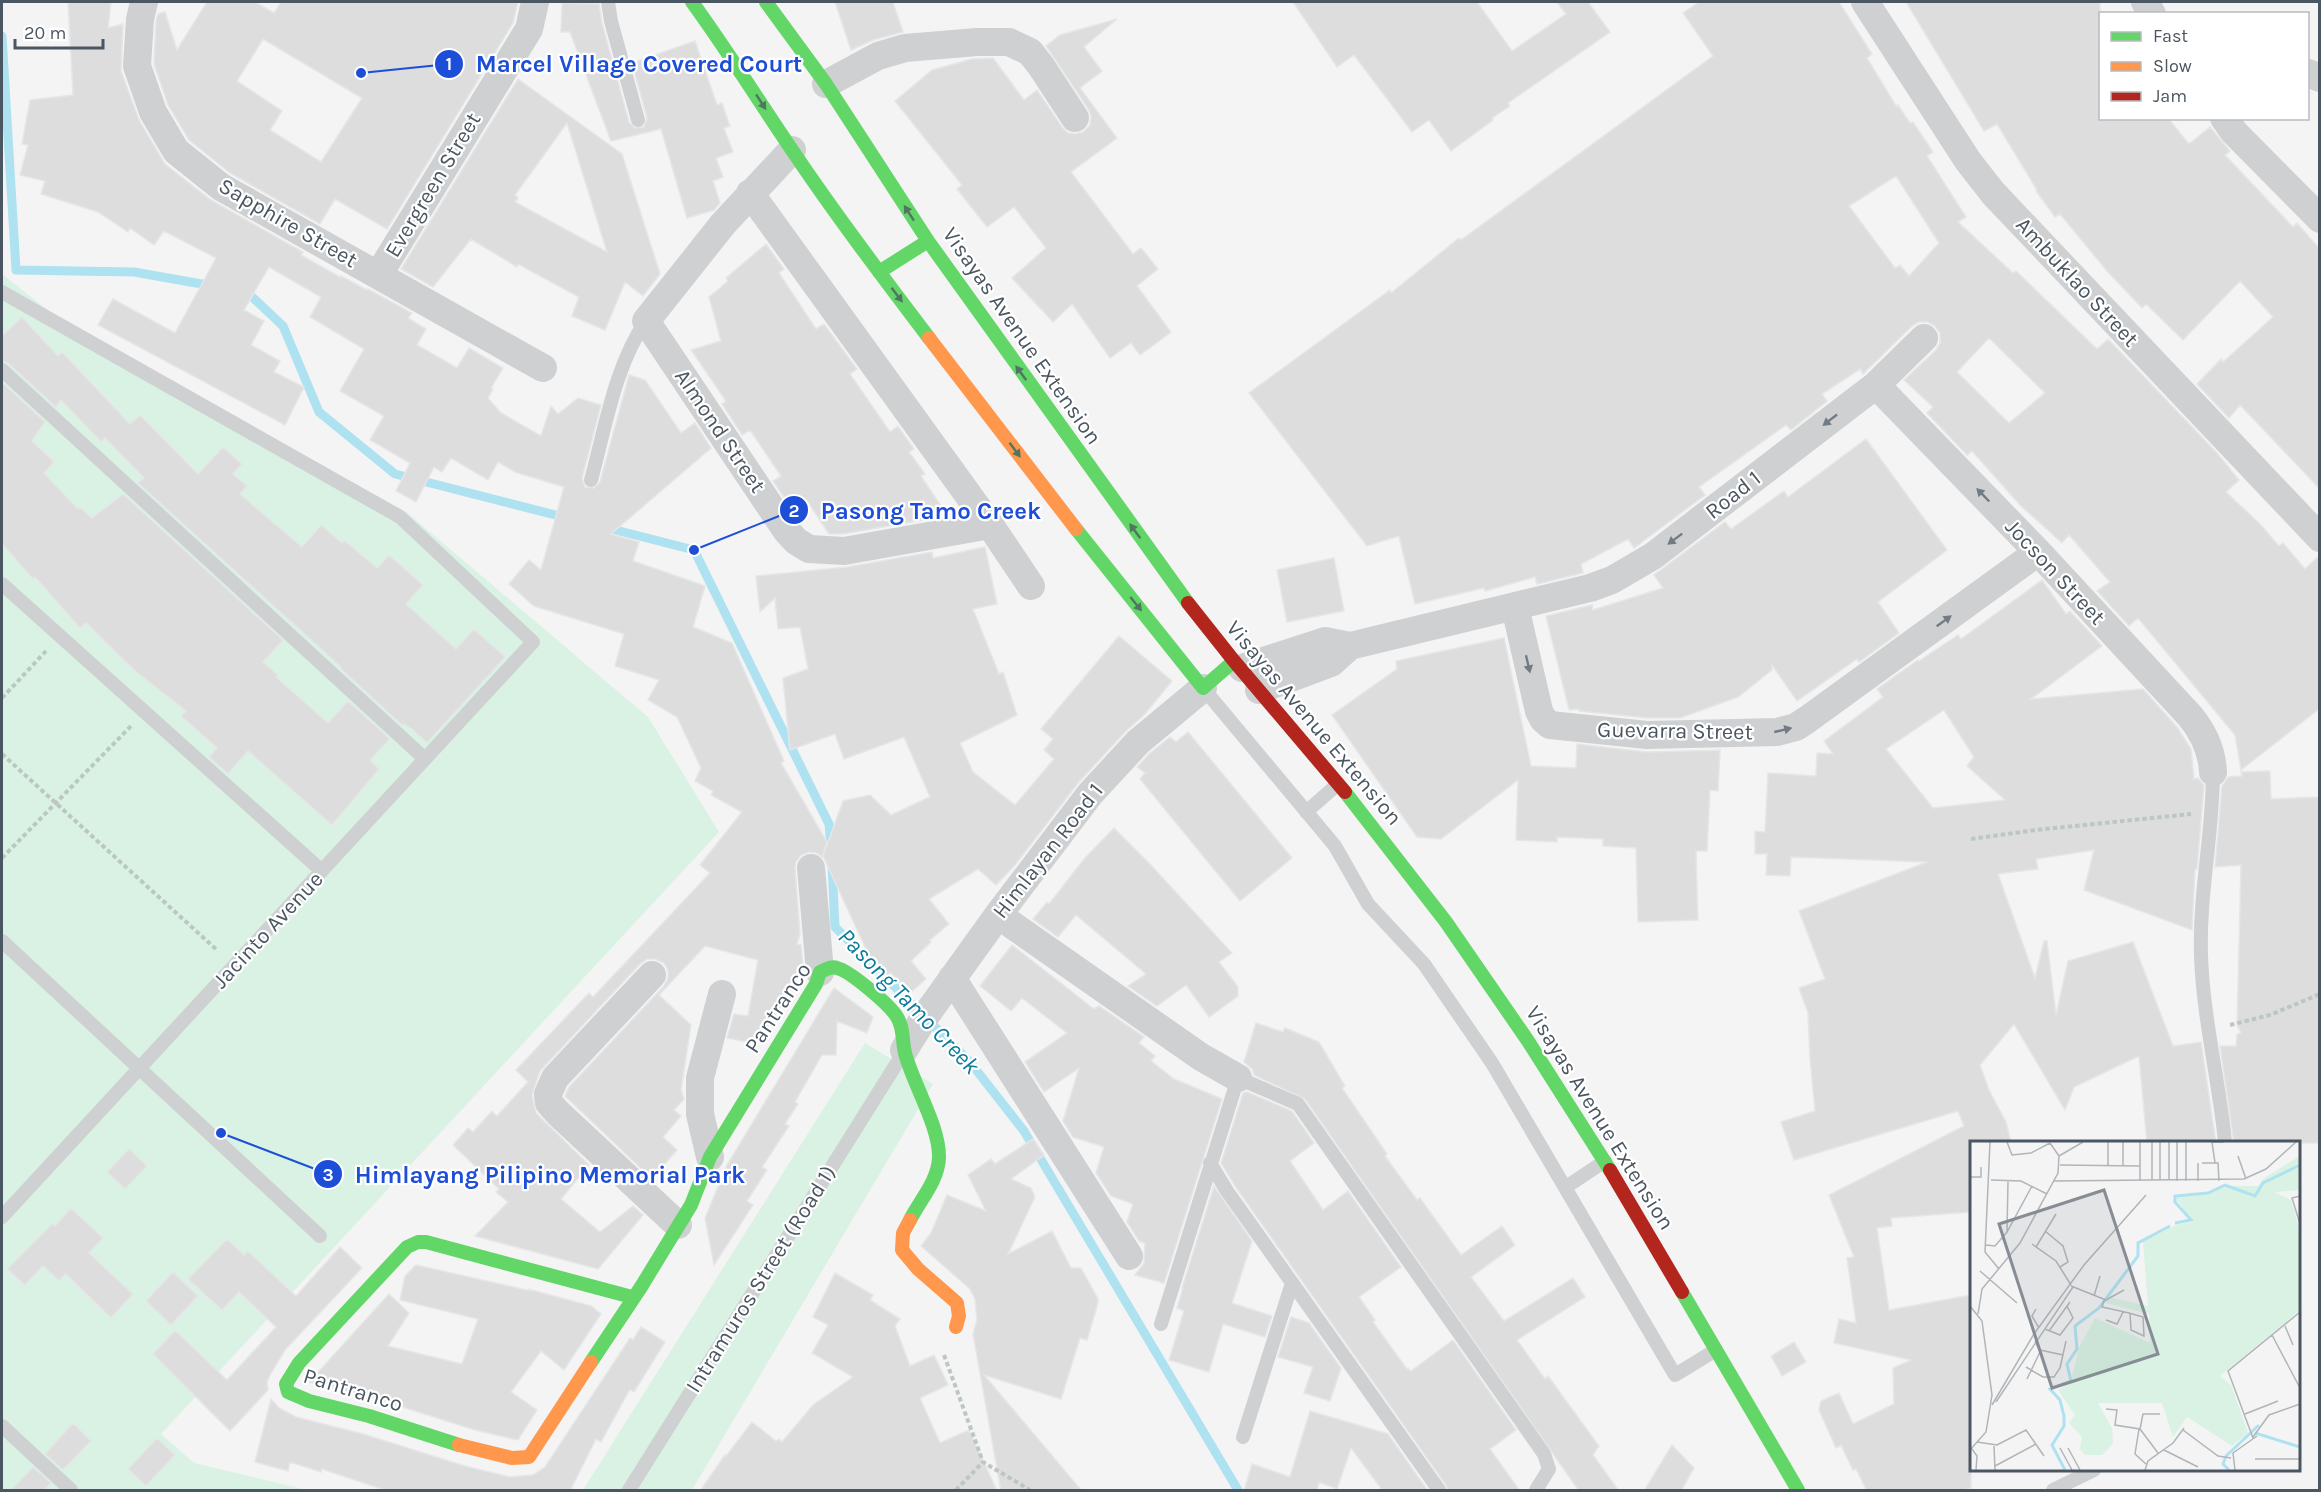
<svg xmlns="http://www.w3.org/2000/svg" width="2321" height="1492" viewBox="0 0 2321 1492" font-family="Karla,sans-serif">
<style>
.green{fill:#d9f2e3}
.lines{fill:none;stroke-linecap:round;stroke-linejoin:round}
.stream{stroke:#aee2f0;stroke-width:9}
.building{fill:#ddddde;stroke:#e5e6e7;stroke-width:1.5;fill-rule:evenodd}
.path{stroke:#bcc7c4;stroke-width:4;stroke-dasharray:4.5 3;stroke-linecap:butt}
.lane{stroke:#ced0d2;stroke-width:14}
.street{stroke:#ced0d2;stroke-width:28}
.fast{stroke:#63d668;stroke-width:14}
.slow{stroke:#ff974d;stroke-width:14}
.jam{stroke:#b3261e;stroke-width:14}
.oneway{fill:#507663}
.oneway2{fill:#727b83}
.labels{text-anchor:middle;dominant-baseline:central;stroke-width:4.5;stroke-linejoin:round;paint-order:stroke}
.street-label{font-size:22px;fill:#4a5661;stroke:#fff}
.water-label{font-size:24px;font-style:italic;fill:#0c7c9b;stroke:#fff}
.inset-river{fill:none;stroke:#aee2f0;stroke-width:3}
.inset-road{fill:none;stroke:#b0b5b9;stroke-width:1.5}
.view{fill:#868d94;fill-opacity:0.15;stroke:#868d94;stroke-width:3}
.inset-edge{fill:none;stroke:#4a5661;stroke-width:3}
.leader{fill:none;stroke:#1d4ed8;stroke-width:2}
.callout-dot{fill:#1d4ed8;stroke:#fff;stroke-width:2}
.mark-label{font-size:18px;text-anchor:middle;font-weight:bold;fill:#fff}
.callout-label{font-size:24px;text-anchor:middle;font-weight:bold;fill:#1d4ed8;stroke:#fff;stroke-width:4.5;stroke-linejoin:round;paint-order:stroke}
</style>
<rect width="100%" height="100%" fill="#f4f4f4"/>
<path class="green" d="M2,274L69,327L157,377L405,511L648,717L719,832L161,1434L194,1463L307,1490H2Z
M865,1043L933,1084L692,1490H583Z"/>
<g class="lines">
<path class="stream" d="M2,36L16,270L134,272L213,286
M244,291L247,292L283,326L319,412L395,474L567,518
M604,527L694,550L829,824L831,847
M832,864L835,927L970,1062L1024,1131L1238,1490"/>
</g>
<path class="building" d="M68,2H111L108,28L123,24L121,71L139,120L165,164L211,200L303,252L301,255L340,277L341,276L367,290L368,289L412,313L408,318L426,329L417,345L457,368L469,348L503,368L491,388L493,389L488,398L501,413L541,436L551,406L558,414L578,398L601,405L582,478L585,487L594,488L600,482L629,375L645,380L681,433L695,423L711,448L611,534L639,542L633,561L705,586L693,627L732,643L784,761L781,763L827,842L822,857L817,853L809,852L801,855L796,862L795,869L800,934L797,944L801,945L803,965L799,976L757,1044L727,1038L734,1014L748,1016L758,960L705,946L659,995L691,1025L681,1090L684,1099L674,1110L681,1116L663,1137L677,1150L652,1179L565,1096L569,1087L664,986L668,978V970L664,963L655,959H647L640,964L540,1071L532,1095L536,1113L589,1165L561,1199L600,1232L633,1206L643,1215L598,1269L475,1236L508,1202L496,1192L499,1189L453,1145L468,1128L473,1132L492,1111L497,1116L528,1082L516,1070L589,993L593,997L710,873L700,865L742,812L711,795L713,791L695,781L701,768L677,717L648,700L659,680L615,666L624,634L534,606L509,584L529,560L541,570L564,487L515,472L498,462L488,480L451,458L442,472L434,467L416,502L396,491L410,463L370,440L384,416L340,391L364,349L310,317L321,297L269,267L244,310L264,321L251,345L280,361L274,372L304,387L285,425L98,325L113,299L175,333L216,258L164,231L154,245L130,228L128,232L98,212L41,194L45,181L20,175L28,145L22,144L30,100L73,95Z
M207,2H255L274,13L281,2H518L513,23L387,229L335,199L320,224L230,173L189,140L168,105L154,64L156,21L158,14L165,12L177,50ZM263,39L362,98L321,162L270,130L282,111L237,81Z
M835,2H893L903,32L873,40L851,50Z
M1293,2H1477L1512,51L1566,14L1557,2H1588L1610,32L1508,103L1510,106L1492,118L1493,120L1451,151L1429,120L1412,132L1354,55L1337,67Z
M1699,2H1839L1872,54L1867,58L1896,106L1898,105L1910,123L1913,122L1933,152L1927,156L1966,217L1958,222L2013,273L2016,271L2097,349L2108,339L2217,453L2239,480L2226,492L2260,524L2279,546L2283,543L2305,569L2319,556V709L2241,770L2235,735L2138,618L2129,626L2097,591L2110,582L2069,535L2062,543L2020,505L1972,451L1967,455L1927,413L1933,407L1904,380L1936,350L1940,343V333L1935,326L1928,322H1919L1912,326L1863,374L1860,369L1822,394L1827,401L1791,430L1786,425L1699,487L1705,495L1634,548L1628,539L1581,564L1583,573L1537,584L1535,577L1485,591L1484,588L1415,604L1399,536L1367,546L1249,393L1390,290L1391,293L1459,238L1461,240L1713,56L1683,13ZM1896,176L1939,243L1909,276L1900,265L1895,268L1849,206ZM1989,338L2045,393L2009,423L1957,372Z
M1906,2H2100V118H2168L2189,144L2210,127L2230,151L2225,155L2293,227L2297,223L2319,248V488L2240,405L2229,418L2197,384L2221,359L2223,362L2273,317L2240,281L2183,340L2146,304L2142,308L2107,271L2060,214L2055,217L2036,191L2037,190L1997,124L1984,131Z
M562,3L599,4L602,23L629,122L635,128L644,127L647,118L632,63L695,41L717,105L722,103L730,126L724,128L733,152L716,158L723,177L713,181L720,203L714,210L687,218L661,129L611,141L570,32H561Z
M1117,19L1084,47L1102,71L1080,88L1117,138L1071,172L1133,254L1141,248L1158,269L1137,286L1171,332L1140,355L1131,343L1110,358L1072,304L1053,322L1012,278L1046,248L1014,207L987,227L957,189L962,185L895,101L932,70L972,59L993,58L1024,100L1037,90L1062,127L1068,133L1075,134L1083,132L1090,125L1091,117L1089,110L1046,46L1060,35Z
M518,79L622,154L660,274L643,296L625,282L605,330L572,316L579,297L518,264L517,267L471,239L433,287L401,269ZM567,123L607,252L515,202L518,198L515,195Z
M766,244L784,269L779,273L816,329L824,324L857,369L850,374L890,432L898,426L914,449L909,452L925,474L921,476L943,509L928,519L843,534H829L808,502L794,512L773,481L781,476L750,430L742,435L722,404L726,401L691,350L721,341L709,297L728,281L726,278Z
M22,317L58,356L62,352L130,424L140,415L198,474L223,447L242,464L233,474L247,486L240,494L302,547L321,525L342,543L344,540L377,568L389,555L423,585L406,604L456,649L474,629L505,657L427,743L413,730L404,724L402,725L340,668L341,667L138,483L144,478L105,438L101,442L61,400L56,407L8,363L2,361V336Z
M2,382L45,422L32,441L54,462L44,473L78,509L80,507L92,518L123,494L283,640L263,662L278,675L276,677L328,723L348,701L390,739L370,760L379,769L332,825L248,751L228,774L209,757L217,748L181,716L186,711L134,670L86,623L80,628L35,577L33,579L2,544Z
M1866,439L1947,550L1878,602L1899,633L1859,662L1857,659L1797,701L1772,665V670L1738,697L1680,718H1648L1579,711V709L1569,710L1546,616L1592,605L1593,610L1663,588L1654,575L1725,522L1731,529L1784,491L1788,497Z
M985,547L997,604L973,609L999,674L1003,672L1017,715L960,743L973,772L1015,805L1054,759L1044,750L1053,739L1041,729L1119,636L1172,681L1144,715L1126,731L1078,783L1015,865L996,885L978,869L929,899L949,924L930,940L931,942L911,961L926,979L909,994L890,972L887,980L868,966L872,962L823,856L843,801L870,795L891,815L930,797L904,737L844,759L835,734L790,750L783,678L808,669L800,627L778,629L775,598L760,612L756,576L847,567L932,552L933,558Z
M1334,558L1344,611L1287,622L1277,570Z
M2042,580L2066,614L2070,611L2102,646L2031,699L2143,689L2177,727L2191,749L2194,779L2198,778L2204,785L2197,869H2195L2192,930L2084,890L2094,850L2036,859L2038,869L1998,874L2035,978L2044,941H2047L2056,1015L2068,961L2133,942L2173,1046L2201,1042L2216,1143H2147L2139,1056L2074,1087L2065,1110L2014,1024L1980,1065L1989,1090L2006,1122L2011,1143H1971V1212L1891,1218L1892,1226L1877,1228L1889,1310L1971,1295V1488L1960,1491H1867L1856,1469L1853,1470L1841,1445L1836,1448L1819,1410L1821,1401L1839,1393L1853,1424L1894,1404L1893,1368L1911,1360L1834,1343L1839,1319L1856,1323L1847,1258L1854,1257L1829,1195L1964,1126L1958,1111L1794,1160L1781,1122L1815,1111L1810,1059L1808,1013L1799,988L1825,979L1799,911L1927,862L1791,857L1790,876L1766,875L1767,854H1755V831L1765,832L1768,773L1816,776L1817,753L1833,754L1824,741L1883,697L1877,689L1918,660L1919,661L1958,635L1961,639ZM1944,710L1974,757L1967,766L2005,800L1933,808L1886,749Z
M1504,638L1531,766L1576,768L1577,744L1647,752L1720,750L1718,791L1710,790L1707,851H1696L1698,920L1638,922L1636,848L1603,846V839L1557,837V842L1516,840L1518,780L1441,839L1417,837L1332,715L1397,669L1396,661Z
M1188,732L1292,858L1240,901L1140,779L1145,773L1137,767L1149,754L1170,737L1176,742Z
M2270,771L2271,799L2319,797V1143H2234L2220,1046H2236L2237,1034L2241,1033L2237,1025L2241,865L2215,867L2222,786L2228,777L2242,776L2241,772Z
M1114,828L1148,862L1232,953L1219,962L1238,987V996L1209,1017L1186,985L1157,1006L1128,986L1146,974L1076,915L1058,937L1033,919L1047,902L1049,904L1084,859Z
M1012,945L1094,1009L1099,1006L1144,1037L1139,1043L1155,1056L1151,1061L1174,1079L1222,1099L1164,1283L1135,1275L1144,1263L1145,1243L1139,1241L1127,1222L1133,1204L1111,1196L1096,1173L1104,1147L1073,1137L1063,1121L1079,1068L1044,1092L1025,1062L1067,1033L1022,998L1011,1011L980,986Z
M834,988L873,1017L867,1033L837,1021L836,1055H822L795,1102L798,1104L785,1124L789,1126L762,1167L767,1170L747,1201L753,1205L714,1265L705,1218L727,1165Z
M1256,1023L1283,1032L1285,1028L1319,1042L1345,1086L1342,1088L1387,1154L1385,1156L1417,1200L1420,1198L1461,1255L1502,1226L1515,1245L1471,1277L1504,1321L1573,1278L1585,1297L1517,1340L1545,1379L1548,1376L1599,1446L1593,1455L1619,1491H1579L1305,1099L1254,1075L1252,1069L1244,1062Z
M1247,1092L1292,1111L1314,1143L1290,1161L1323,1210L1348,1191L1401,1267L1359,1297L1375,1320L1373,1322L1407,1369L1408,1368L1411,1371L1453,1340L1516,1430L1490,1449L1520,1491H1448L1446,1485L1235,1186L1221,1163L1243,1093Z
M1033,1139L1044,1155L1011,1179L1031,1188L1035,1197L1008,1254L1052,1231L1071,1268H1081L1098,1299V1303L1087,1340L1080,1338L1061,1399L984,1375L1082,1491H1001L973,1334L977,1320L975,1299L970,1289L921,1246L931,1233L947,1195L986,1211L968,1175L991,1159L995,1164Z
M129,1149L147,1166L125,1189L107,1172Z
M1214,1186L1252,1241L1232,1303L1272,1316L1265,1337L1223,1324L1209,1372L1169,1360L1184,1311L1177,1308L1183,1288H1182Z
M71,1208L103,1238L89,1253L133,1294L111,1318L66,1274L59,1281L43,1266L25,1285L7,1269L53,1223L55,1226Z
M227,1239L244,1255L248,1251L296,1296L340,1247L362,1268L285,1350L270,1375L267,1382L268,1390L230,1431L153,1354L175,1330L227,1380L276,1327L239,1292L222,1310L188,1279Z
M416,1265L531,1291L528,1289L591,1306L601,1314L564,1370L541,1351L511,1392L537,1410L518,1440L475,1430L374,1398L309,1382L389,1294L409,1313L388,1346L462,1364L478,1319L400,1300L405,1276Z
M173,1272L198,1296L171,1325L146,1301Z
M835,1273L873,1295L870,1300L900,1319L895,1326L910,1366L934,1355L948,1385L920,1398L940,1443L969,1430L997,1491H700L725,1455L726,1456L752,1422L776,1441L779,1439L782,1442L813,1405L853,1377L812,1353L828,1325L813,1317Z
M1291,1317L1309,1323L1341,1368L1330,1401L1304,1393L1313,1367L1278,1357Z
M641,1327L665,1342L634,1392L630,1389L601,1442L596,1439L570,1491H388L322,1469L321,1472L290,1462L288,1471L255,1462L271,1399L279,1408L296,1417L363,1434L465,1466L510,1477L533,1475L545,1467L630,1338L633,1340Z
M1794,1342L1806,1362L1782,1376L1771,1356Z
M1310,1411L1388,1434L1428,1491H1383L1351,1448L1337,1489L1319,1482L1317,1491H1244L1252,1464L1290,1477Z
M73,1423L91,1441L63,1470L45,1454Z
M157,1438L175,1455L146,1486L128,1469Z
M1672,1445L1694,1468L1681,1491H1644Z
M33,1467L51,1483L44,1491H10Z"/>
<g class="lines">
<path class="path" d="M2,698L46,651
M2,754L218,951
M1971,839L2036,830L2191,814
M2,858L131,726
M2230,1025L2270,1015L2320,994
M944,1355L983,1462L1030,1490
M956,1490L983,1462"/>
<path class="lane" d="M608,2L611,21L638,120
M2,292L400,517L533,642L2,1217
M2,370L425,759
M591,480C605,429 615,365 646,321
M2,584L322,871
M1203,688L1335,846L1368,904L1424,964L1492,1063L1675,1375L1716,1350
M2213,772C2213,833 2199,894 2201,955C2203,1018 2219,1080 2225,1142
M1306,812L1338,784
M2,941L320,1236
M1210,1163L1227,1191L1439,1490
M1566,1187L1605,1161
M1161,1324L1238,1078L1298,1104L1544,1454L1549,1469L1536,1490
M2,1426L71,1490
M1243,1437L1292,1283
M629,1490L902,1055
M2053,1490L2094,1470"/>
<path class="street" d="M144,2L140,19L137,66L153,112L176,151L221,187L543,368
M1865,2L1968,161L1993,193L2320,538
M2145,2L2152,14
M2308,73L2320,78
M826,84L878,56L905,48L977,42H1009L1030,52L1041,66L1075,118
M2224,118L2234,132L2320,219
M792,150L723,224L646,321L786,530L796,541L809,549L844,551L990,525
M750,193L990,525L1031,586
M379,274L529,29L535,2
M1876,385L2038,552L2190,716C2204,733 2212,750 2213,772
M1515,607L1539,711L1543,719L1550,725L1647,735L1777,732L1796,727L1808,719L2038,552
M1242,668L1325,641L1350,646L1590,588L1612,580L1653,556L1876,385L1924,338
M1259,690L1331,663L1350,646
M811,868L820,972
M998,915L1201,1057L1238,1078
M652,975L555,1078L548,1094L549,1103L558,1113L678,1225
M952,978L1129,1256
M904,1050L924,1018L998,915L1090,794L1138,742L1203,688
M710,1157L700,1114V1078L722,994"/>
<path class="fast" d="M692,2C727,50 758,100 792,150C835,214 882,276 929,338
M766,2L826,84L928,241L1188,603
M879,272L928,241
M1076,529L1203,688L1234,661
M1345,792L1446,922L1528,1041L1610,1170
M1682,1292L1798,1490
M591,1362L641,1287L691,1205L710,1157L816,984L820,972C826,969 831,966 837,968C850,971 890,1005 897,1017C904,1028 902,1041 905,1053C913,1084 940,1127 939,1158C938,1181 920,1200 910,1220
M459,1445L369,1416L309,1401L288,1392L286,1384L299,1363L407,1247L418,1242H426L632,1297"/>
<path class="slow" d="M929,338L1076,529
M910,1220L903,1233L902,1250L918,1269L957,1303L959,1316L956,1327
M459,1445L512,1458L529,1457L591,1362"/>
<path class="jam" d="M1188,603L1234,661L1345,792
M1610,1170L1682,1292"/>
</g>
<defs><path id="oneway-solid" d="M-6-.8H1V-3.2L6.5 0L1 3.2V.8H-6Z" transform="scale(1.5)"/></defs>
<g class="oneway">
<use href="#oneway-solid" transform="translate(761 102) rotate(57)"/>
<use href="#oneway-solid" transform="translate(909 213) rotate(-123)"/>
<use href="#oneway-solid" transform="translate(897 295) rotate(53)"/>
<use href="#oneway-solid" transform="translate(1021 373) rotate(-126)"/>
<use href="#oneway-solid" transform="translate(1015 450) rotate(53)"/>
<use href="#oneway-solid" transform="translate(1135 531) rotate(-126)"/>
<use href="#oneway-solid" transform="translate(1136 604) rotate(51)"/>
</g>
<g class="oneway2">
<use href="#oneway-solid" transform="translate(1830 420) rotate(142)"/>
<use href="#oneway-solid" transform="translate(1983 495) rotate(-134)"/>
<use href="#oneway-solid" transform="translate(1675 539) rotate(143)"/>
<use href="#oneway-solid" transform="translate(1944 621) rotate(-36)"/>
<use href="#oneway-solid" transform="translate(1528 664) rotate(77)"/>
<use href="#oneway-solid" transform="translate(1783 730) rotate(-13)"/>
</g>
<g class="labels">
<g class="street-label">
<text transform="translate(433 185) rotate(-59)">Evergreen Street</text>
<text transform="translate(288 223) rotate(30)">Sapphire Street</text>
<text transform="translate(2077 282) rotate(47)">Ambuklao Street</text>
<text transform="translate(1022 336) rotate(55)">Visayas Avenue Extension</text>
<text transform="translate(720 431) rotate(56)">Almond Street</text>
<text transform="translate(1733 495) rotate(-38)">Road 1</text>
<text transform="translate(2055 572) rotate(47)">Jocson Street</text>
<text transform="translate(1314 723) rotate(50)">Visayas Avenue Extension</text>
<text transform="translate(1675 731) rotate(1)">Guevarra Street</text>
<text transform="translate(1048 851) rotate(-52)">Himlayan Road 1</text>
<text transform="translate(268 930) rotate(-47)">Jacinto Avenue</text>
<text transform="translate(778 1008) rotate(-57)">Pantranco</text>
<text transform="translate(1600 1118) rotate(58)">Visayas Avenue Extension</text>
<text transform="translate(761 1279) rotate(-58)">Intramuros Street (Road 1)</text>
<text transform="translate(353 1390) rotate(17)">Pantranco</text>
</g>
<g class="water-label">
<text transform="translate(909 1001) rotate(46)">Pasong Tamo Creek</text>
</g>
</g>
<g transform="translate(1970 1141)">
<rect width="330" height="330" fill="#f4f4f4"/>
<path d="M330,15V49L304,51L321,59L330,91V169L250,235L261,244L278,292L262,305L217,276L203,296L192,262H128L142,287L143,303L132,314H115L110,308L112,296L99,282L105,274L88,249L101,241L109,207L125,177L180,202L179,173L136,162L138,156L178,165L173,100L206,84L223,81L205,56L239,53L254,45H288L294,37Z" fill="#d9f2e3"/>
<path class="inset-river" d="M205,82L221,79L205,61V55L238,52L255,44L285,55L293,42L330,24M285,292L330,306M95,329L82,304L94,285V275L90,259L80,248L101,240L97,223L107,208L105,185L129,167L168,115V102L200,85M259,329L253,323L256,315L289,284"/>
<path class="inset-road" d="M20,1L15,111L29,128M37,1L42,14L61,12L80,2M138,1V24M170,1V40M182,1V40M89,15L113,1M268,15L276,38M232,22H248L249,40M245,22L242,1H254M90,24L170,25M153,24V1M0,36H11V26M21,39L51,40L77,53M84,40L274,38L296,28L326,1M190,40V1M199,40V1M207,40V1M216,40V1M228,40V22M330,55L322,57L330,83M75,90L93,105L98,121L90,126M37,91L38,40M62,103L86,120L101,144M16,104L25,105L37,91L62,45M66,106L86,73M10,130L47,162M101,145L136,159M154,149L134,160L132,166L159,172L173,176L174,195L161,189L160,172M124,155L130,135M0,165L12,180L22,254L16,291L0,309M66,168L62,175L69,187M8,173L12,148L50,102L88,32L89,15L80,2M136,179L147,183L153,171M315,185L323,204M75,188L90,194L103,177L97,165M79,190L100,161M302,194L330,247M70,209L93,214M56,226L73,236H84L90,227L96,200M57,238L70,211L65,200M26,261L103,146M22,264L64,193L114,124L176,54M136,268L147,269L145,284L170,288L188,312M275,273L308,260M169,288L165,313L176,323M170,288L173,273H190M213,289L248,315L261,317M283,296L299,274L330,263M283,297L258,230L330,171M7,301L27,304L56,289L74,315M24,305L25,329M90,307L102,329M98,307L110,329M2,308L7,315L6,329M194,309L228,326M285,318H330M25,325L66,303M175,329L178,320L203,302L214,287M265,329L263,312L287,295"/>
<path class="view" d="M134,49L188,213L82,247L29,83Z"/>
<rect width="330" height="330" class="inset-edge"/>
</g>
<path class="leader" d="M361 73L449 64M694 550L794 510M221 1133L328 1174"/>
<g class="callout-dot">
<circle cx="361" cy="73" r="6"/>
<circle cx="694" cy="550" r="6"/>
<circle cx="221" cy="1133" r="6"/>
<circle cx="449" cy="64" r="15"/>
<circle cx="794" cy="510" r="15"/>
<circle cx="328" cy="1174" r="15"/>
</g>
<g class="mark-label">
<text x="449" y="70">1</text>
<text x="794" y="517">2</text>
<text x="328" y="1181">3</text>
</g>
<g class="callout-label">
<text x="639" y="72">Marcel Village Covered Court</text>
<text x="931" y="519">Pasong Tamo Creek</text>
<text x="550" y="1183">Himlayang Pilipino Memorial Park</text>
</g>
<rect width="2321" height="1492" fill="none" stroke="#4a5661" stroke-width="6"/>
<rect x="2099" y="12" width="210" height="108" fill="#ffffff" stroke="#b7bbc0" stroke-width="1.5"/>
<rect x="2111" y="32" width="30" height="9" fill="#63d668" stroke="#b7bbc0" stroke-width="1.5"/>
<text x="2153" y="42" font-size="18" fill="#4a5661">Fast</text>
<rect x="2111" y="62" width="30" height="9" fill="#ff974d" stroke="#b7bbc0" stroke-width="1.5"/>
<text x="2153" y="72" font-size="18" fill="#4a5661">Slow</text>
<rect x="2111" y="92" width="30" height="9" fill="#b3261e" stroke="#b7bbc0" stroke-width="1.5"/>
<text x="2153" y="102" font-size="18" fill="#4a5661">Jam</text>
<path d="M15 39v9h88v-9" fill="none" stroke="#4a5661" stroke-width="3"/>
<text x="24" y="39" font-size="18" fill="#4a5661" stroke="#ffffff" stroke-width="4.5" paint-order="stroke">20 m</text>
</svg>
